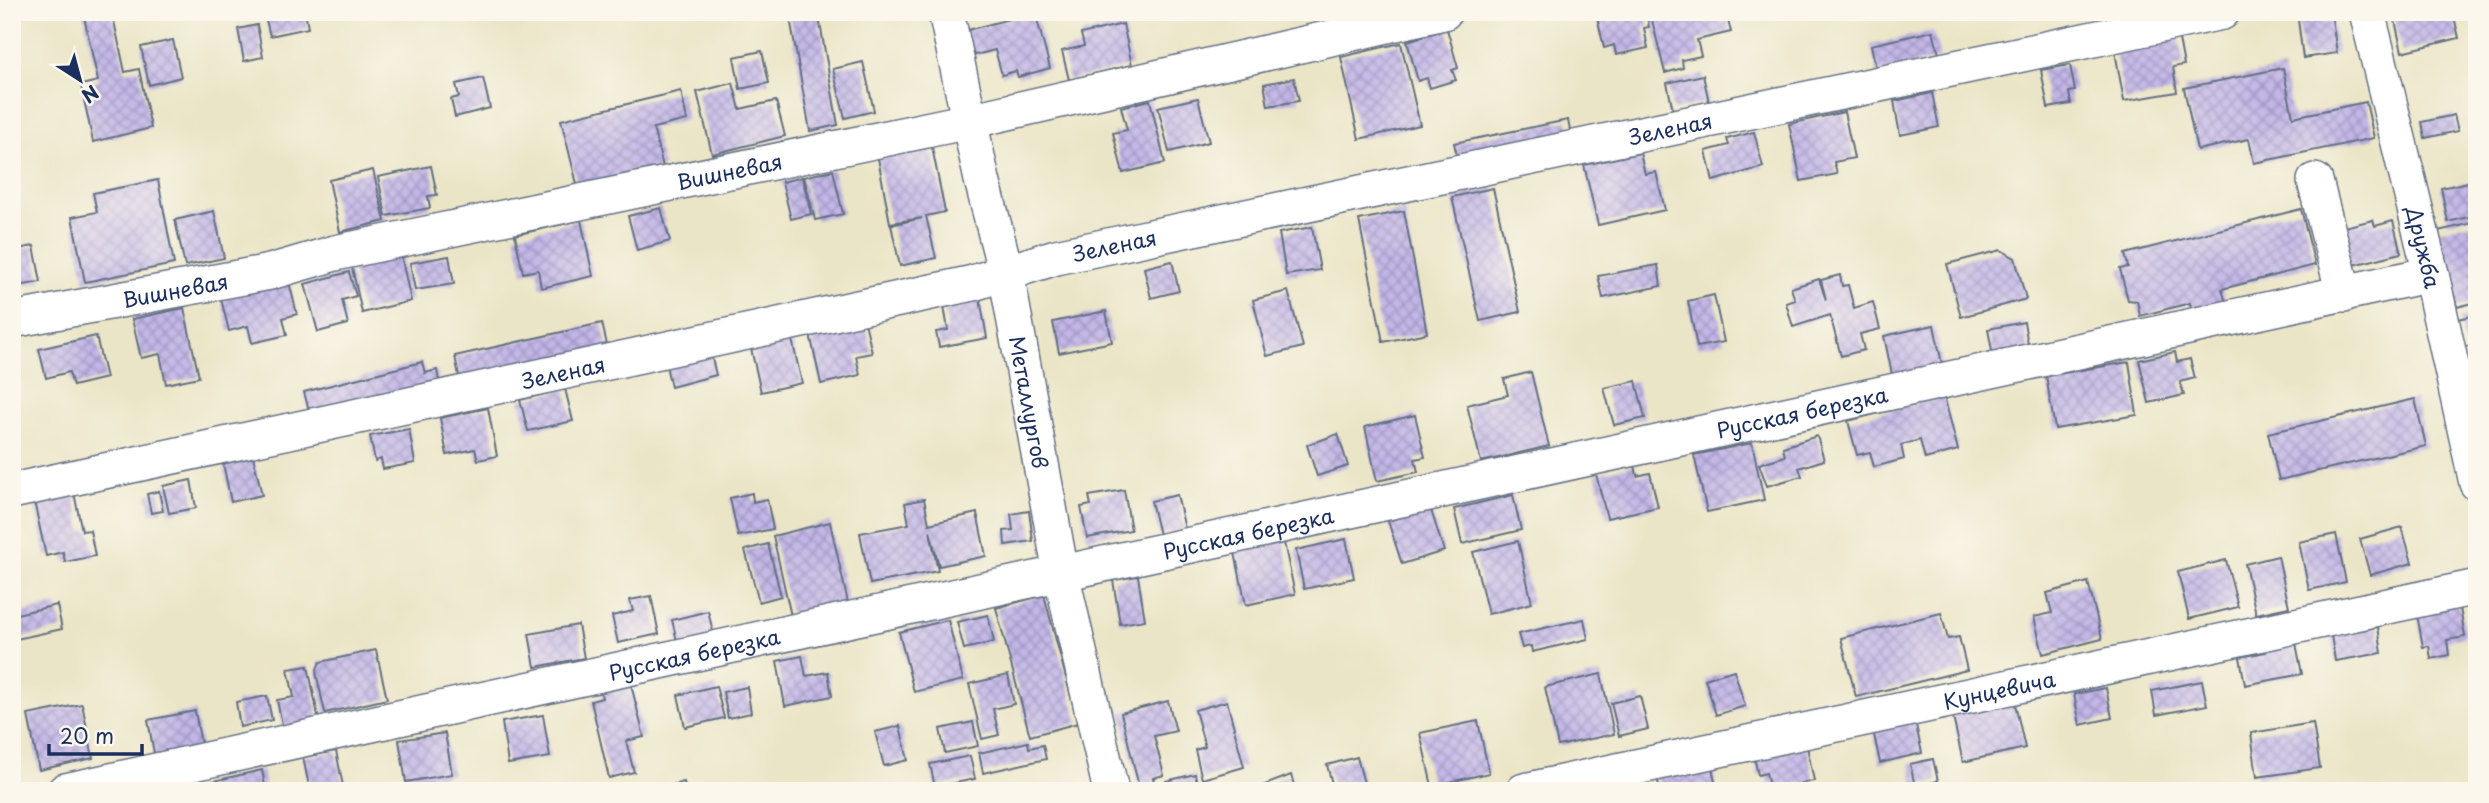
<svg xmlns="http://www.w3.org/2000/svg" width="2489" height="803" viewBox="0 0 2489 803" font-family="'Playpen Sans',sans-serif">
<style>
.building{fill:url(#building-cross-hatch)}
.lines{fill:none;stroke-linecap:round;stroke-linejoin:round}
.minor-casing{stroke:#646f83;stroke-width:38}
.minor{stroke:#fff;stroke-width:35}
.labels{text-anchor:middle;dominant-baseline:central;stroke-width:6;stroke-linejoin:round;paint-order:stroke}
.street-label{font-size:21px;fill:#1b2f5e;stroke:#fbf7ec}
</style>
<defs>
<pattern id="building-cross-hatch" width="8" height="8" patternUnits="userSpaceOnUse" patternTransform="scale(1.75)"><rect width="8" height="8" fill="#c3b7e8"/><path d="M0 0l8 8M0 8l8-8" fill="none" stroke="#9e95bf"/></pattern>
</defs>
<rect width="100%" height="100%" fill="#fbf7ec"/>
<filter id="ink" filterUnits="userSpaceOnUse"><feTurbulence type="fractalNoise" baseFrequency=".0143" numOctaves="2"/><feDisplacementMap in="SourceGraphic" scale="14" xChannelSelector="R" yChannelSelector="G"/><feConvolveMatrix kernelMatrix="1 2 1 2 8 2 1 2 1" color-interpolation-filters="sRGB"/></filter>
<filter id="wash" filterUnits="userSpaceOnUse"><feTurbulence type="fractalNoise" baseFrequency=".00686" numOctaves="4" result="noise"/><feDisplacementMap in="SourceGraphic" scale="28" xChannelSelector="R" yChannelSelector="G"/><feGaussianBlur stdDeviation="1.57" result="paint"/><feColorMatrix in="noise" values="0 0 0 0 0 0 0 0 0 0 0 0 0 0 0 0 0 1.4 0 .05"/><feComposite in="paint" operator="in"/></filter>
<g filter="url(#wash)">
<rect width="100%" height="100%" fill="#ebe5c7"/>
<g id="blocks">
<path class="building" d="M83,12H112L125,72L139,69L151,128L93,142L81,85L98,81Z
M264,12H305L308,28L270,36Z
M789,12H818L838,125L810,131Z
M1035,12L1050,68L1018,77L1016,71L1002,75L995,50L960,59L953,34Z
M1596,12H1646L1649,27L1644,28L1648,48L1616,55L1614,45L1604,48Z
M1650,12H1726L1731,32L1697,40L1701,56L1682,60L1683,68L1665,73Z
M2297,12H2331L2337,53L2303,58Z
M2393,12H2453L2459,38L2402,52Z
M1123,24L1132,65L1069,80L1062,51L1084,46L1081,34Z
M257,25L263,57L244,61L238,29Z
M1447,29L1458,68L1452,70L1456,80L1430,88L1427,78L1418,81L1407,41Z
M1933,31L1940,58L1877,73L1871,45Z
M2178,34L2184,65L2173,67L2177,92L2124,101L2114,46Z
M173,40L181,77L149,85L141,47Z
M1401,43L1420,125L1359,139L1341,57Z
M762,51L769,83L740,89L734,57Z
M863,62L874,111L845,118L833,69Z
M2070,65L2075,91L2069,92L2071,104L2048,108L2041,70Z
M2283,68L2293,117L2366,102L2374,138L2254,163L2249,139L2197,150L2184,88Z
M1703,75L1709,102L1673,110L1667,83Z
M483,78L490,108L455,117L451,99L459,97L456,84Z
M1294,78L1299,101L1268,106L1264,84Z
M733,83L740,109L776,101L785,136L712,154L697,92Z
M681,91L687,120L653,128L663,167L578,188L561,120Z
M1932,93L1939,127L1900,135L1894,101Z
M1198,98L1209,142L1169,152L1158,107Z
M1150,100L1165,163L1123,173L1113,133L1127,130L1121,107Z
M1844,112L1854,158L1834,162L1837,174L1801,181L1789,124Z
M2454,115L2458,131L2425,138L2422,122Z
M1568,120L1572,142L1459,164L1454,143Z
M1754,132L1763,167L1713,181L1706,151L1729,145L1727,139Z
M932,147L945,212L926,216L936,258L900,266L891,225L922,218L890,223L878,158Z
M1640,153L1645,174L1656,172L1665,210L1598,225L1584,165Z
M431,166L437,195L428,196L430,208L386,216L378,177Z
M373,170L385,221L340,232L329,180Z
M833,170L843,214L815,220L804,177Z
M802,177L811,214L791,219L782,182Z
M158,180L174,264L85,282L72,217L97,212L93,193Z
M2477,180V215L2448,222L2441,188Z
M1493,188L1520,312L1480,321L1452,197Z
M661,208L670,241L637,250L628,216Z
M2301,209L2315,265L2222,289L2226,303L2192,312L2190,303L2140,316L2137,301L2128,300L2120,269L2128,267L2125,254Z
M214,211L224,258L185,266L175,220Z
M1404,211L1427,333L1383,342L1359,220Z
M581,220L593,276L541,288L538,270L523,273L515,235Z
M2373,220L2375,226L2393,221L2401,253L2350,266L2340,228Z
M2477,222V302L2457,307L2438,231Z
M1312,227L1320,270L1286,275L1279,233Z
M34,246L41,282L12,287V250Z
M2001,250L2015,258L2026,299L1961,317L1947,264Z
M400,251L411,301L362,313L351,263Z
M449,256L454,284L415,290L410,263Z
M1172,261L1179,291L1151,298L1144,268Z
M1658,265L1661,286L1603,298L1598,276Z
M349,272L356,296L342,300L348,324L318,332L305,284Z
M1840,275L1842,286L1848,285L1854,308L1873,302L1880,329L1860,334L1864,350L1841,356L1830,315L1793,327L1786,303L1795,300L1791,288L1819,279L1826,300L1821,280Z
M289,282L297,314L283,318L287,335L252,343L248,326L229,331L221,299Z
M1288,291L1303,347L1267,356L1253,300Z
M979,293L987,338L939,347L936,332L948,330L943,300Z
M1714,295L1724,342L1697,347L1688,301Z
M184,308L199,377L166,384L160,354L141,358L132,319Z
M1106,311L1112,342L1059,353L1053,322Z
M2477,315V344L2465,347L2458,319Z
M865,322L872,353L856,356L860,375L821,384L810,334Z
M2024,322L2030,356L1994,362L1988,329Z
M602,323L608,349L460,381L455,356Z
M1934,325L1943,369L1893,379L1884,336Z
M791,335L802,383L761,392L750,344Z
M96,336L106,378L73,386L69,372L46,378L39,349Z
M710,350L716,375L671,387L665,361Z
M2175,352L2177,362L2190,359L2195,378L2180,382L2184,395L2149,403L2139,360Z
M422,362L425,373L437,370L440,386L311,418L304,392Z
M2129,362L2137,415L2055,429L2046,376Z
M1531,372L1549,446L1481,462L1467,405L1508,395L1504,379Z
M1636,381L1645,418L1614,425L1604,388Z
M565,389L573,421L528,431L520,400Z
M1944,396L1958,450L1925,459L1920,440L1901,445L1904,459L1874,467L1870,452L1857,455L1848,421Z
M2415,399L2426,446L2279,480L2268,433Z
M488,408L497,456L478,460L475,449L447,455L440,418Z
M1415,415L1425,457L1415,459L1418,472L1377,481L1365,427Z
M409,429L415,463L383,469L381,459L375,461L370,436Z
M1338,434L1348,466L1317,476L1307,445Z
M1817,436L1824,460L1799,468L1802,476L1767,486L1759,464L1785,456L1783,447Z
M1752,443L1764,500L1707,512L1694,455Z
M253,456L262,495L231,502L223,463Z
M1635,465L1637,476L1650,473L1658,507L1607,518L1596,474Z
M191,480L196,508L169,513L163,486Z
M1124,490L1131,530L1087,538L1081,507L1091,505L1089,496Z
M159,491L163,511L151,513L147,494Z
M74,493L82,531L90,530L95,556L65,562L63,552L46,556L34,501Z
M752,493L753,502L767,499L773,529L738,536L730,498Z
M1177,495L1185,529L1159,535L1151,501Z
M1513,495L1521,530L1462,544L1454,509Z
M924,499L929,524L977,513L986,556L939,566L930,531L938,571L870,584L860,533L909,524L905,503Z
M1430,507L1444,551L1402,564L1388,521Z
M1029,511L1033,541L1005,545L1004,531L1013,530L1011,514Z
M830,522L848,603L791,616L773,536Z
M2402,527L2412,563L2370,575L2360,539Z
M2336,534L2346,582L2309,590L2299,542Z
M1283,538L1295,594L1246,605L1234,548Z
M1346,539L1354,578L1304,589L1296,550Z
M1518,541L1532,603L1488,614L1473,552Z
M768,544L781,596L759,602L745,550Z
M2278,556L2289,607L2256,614L2245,564Z
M2226,560L2238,607L2189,619L2178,572Z
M1138,576L1145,620L1120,624L1113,580Z
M2088,582L2102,639L2043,654L2034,617L2052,613L2047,593Z
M1044,595L1078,723L1030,736L996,608Z
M651,596L659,634L618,643L612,616L633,611L630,600Z
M2459,602L2465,637L2447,640L2449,655L2431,659L2429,646L2423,647L2416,609Z
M57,605L62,629L12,640V615Z
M708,611L715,640L679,649L672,620Z
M1941,613L1948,639L1959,637L1967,670L1856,697L1841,638Z
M988,615L994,642L964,649L957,622Z
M1584,619L1588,639L1532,652L1531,646L1522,648L1518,634Z
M948,620L963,680L914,692L899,632Z
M578,625L584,658L535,667L529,634Z
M2378,627L2382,653L2335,661L2331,635Z
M2295,638L2302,674L2245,685L2240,657L2266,652L2265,644Z
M376,650L387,699L325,713L316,672L320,662Z
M802,656L806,676L828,672L832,696L785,706L777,661Z
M308,666L319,721L283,729L277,700L294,697L288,669Z
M1734,670L1745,706L1716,715L1705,679Z
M1601,674L1614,734L1558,746L1545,687Z
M1008,675L1014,704L993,709L999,735L982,739L969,684Z
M2202,681L2207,705L2156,715L2152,691Z
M599,684H631L644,737L626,741L634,772L609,778L591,701L602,698Z
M716,686L724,718L685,727L678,695Z
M747,687L751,713L728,718L723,692Z
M2106,688L2112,718L2080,725L2074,694Z
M267,696L272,720L240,727L236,702Z
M1640,696L1648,729L1619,736L1611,703Z
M2014,699L2025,748L1963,762L1952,713Z
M1168,701L1176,731L1154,736L1164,775L1153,778L1156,789L1140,791L1121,713Z
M1227,701L1244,767L1202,779L1195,750L1205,747L1195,710Z
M82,704L93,758L39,770L28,715Z
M195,711L202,750L155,759L148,720Z
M543,715L550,757L508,764L502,722Z
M1478,721L1489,773L1432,786L1420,733Z
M1915,721L1922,753L1880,763L1873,730Z
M973,722L978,746L945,753L940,729Z
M2313,723L2320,768L2257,777L2251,733Z
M900,726L908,760L884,766L875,732Z
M445,733L452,774L406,782L399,740Z
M1805,736L1814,781L1770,790L1766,773L1758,775L1752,748Z
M1028,742L1029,748L1043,745L1046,759L983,773L979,753Z
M336,751L344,791H310L303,757Z
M970,756L975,779L935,787L930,764Z
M1357,757L1366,791H1334L1327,765Z
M1933,759L1938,781L1915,786L1910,764Z
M1711,762L1717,791H1660L1656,772Z
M262,770L266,791H210L209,782Z
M1195,774L1199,791H1169L1166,781Z
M1291,775L1296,791H1264L1262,786Z
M684,782L686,791H652V790Z"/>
</g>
</g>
<g filter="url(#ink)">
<use href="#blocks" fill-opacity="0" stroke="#646f83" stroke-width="2"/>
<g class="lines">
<defs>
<g id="minor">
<path id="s1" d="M946,12L982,180L1006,273L1061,573L1111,791"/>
<path id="s2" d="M2367,12L2431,274L2477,483"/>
<path d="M2315,181L2344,294"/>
<path id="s3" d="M12,320L270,272L335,253L969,121L1444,12"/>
<path id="s4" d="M12,491L973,283L1056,257L2222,12"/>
<path id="s5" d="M65,791L2431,274"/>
<path id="s6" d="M1524,791L2477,587"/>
</g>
</defs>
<use href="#minor" class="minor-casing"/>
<use href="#minor" class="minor"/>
</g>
</g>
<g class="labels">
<g class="street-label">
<text stroke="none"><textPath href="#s4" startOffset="1698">Зеленая</textPath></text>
<text stroke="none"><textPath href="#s3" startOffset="733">Вишневая</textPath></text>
<text stroke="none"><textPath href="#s4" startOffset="1130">Зеленая</textPath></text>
<text stroke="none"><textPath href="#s2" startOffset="242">Дружба</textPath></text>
<text stroke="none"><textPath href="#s3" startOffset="166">Вишневая</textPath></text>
<text stroke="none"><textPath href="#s4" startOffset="564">Зеленая</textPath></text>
<text stroke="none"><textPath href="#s1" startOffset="399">Металлургов</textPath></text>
<text stroke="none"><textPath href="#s5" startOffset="1778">Русская березка</textPath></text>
<text stroke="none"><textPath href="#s5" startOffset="1211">Русская березка</textPath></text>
<text stroke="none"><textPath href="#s5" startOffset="644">Русская березка</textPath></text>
<text stroke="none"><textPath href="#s6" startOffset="486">Кунцевича</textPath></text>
</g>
</g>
<rect width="2489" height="803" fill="none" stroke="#fbf7ec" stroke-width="42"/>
<g transform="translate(80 80) rotate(144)" stroke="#fbf7ec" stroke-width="5" paint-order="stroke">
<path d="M0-5L12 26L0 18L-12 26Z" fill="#1b2f5e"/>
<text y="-10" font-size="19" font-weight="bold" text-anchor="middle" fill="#1b2f5e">N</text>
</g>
<path d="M49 744v10h93v-10" fill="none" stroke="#1b2f5e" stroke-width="3.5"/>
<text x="60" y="744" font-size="21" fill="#1b2f5e" stroke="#fbf7ec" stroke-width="5" paint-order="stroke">20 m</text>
</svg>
